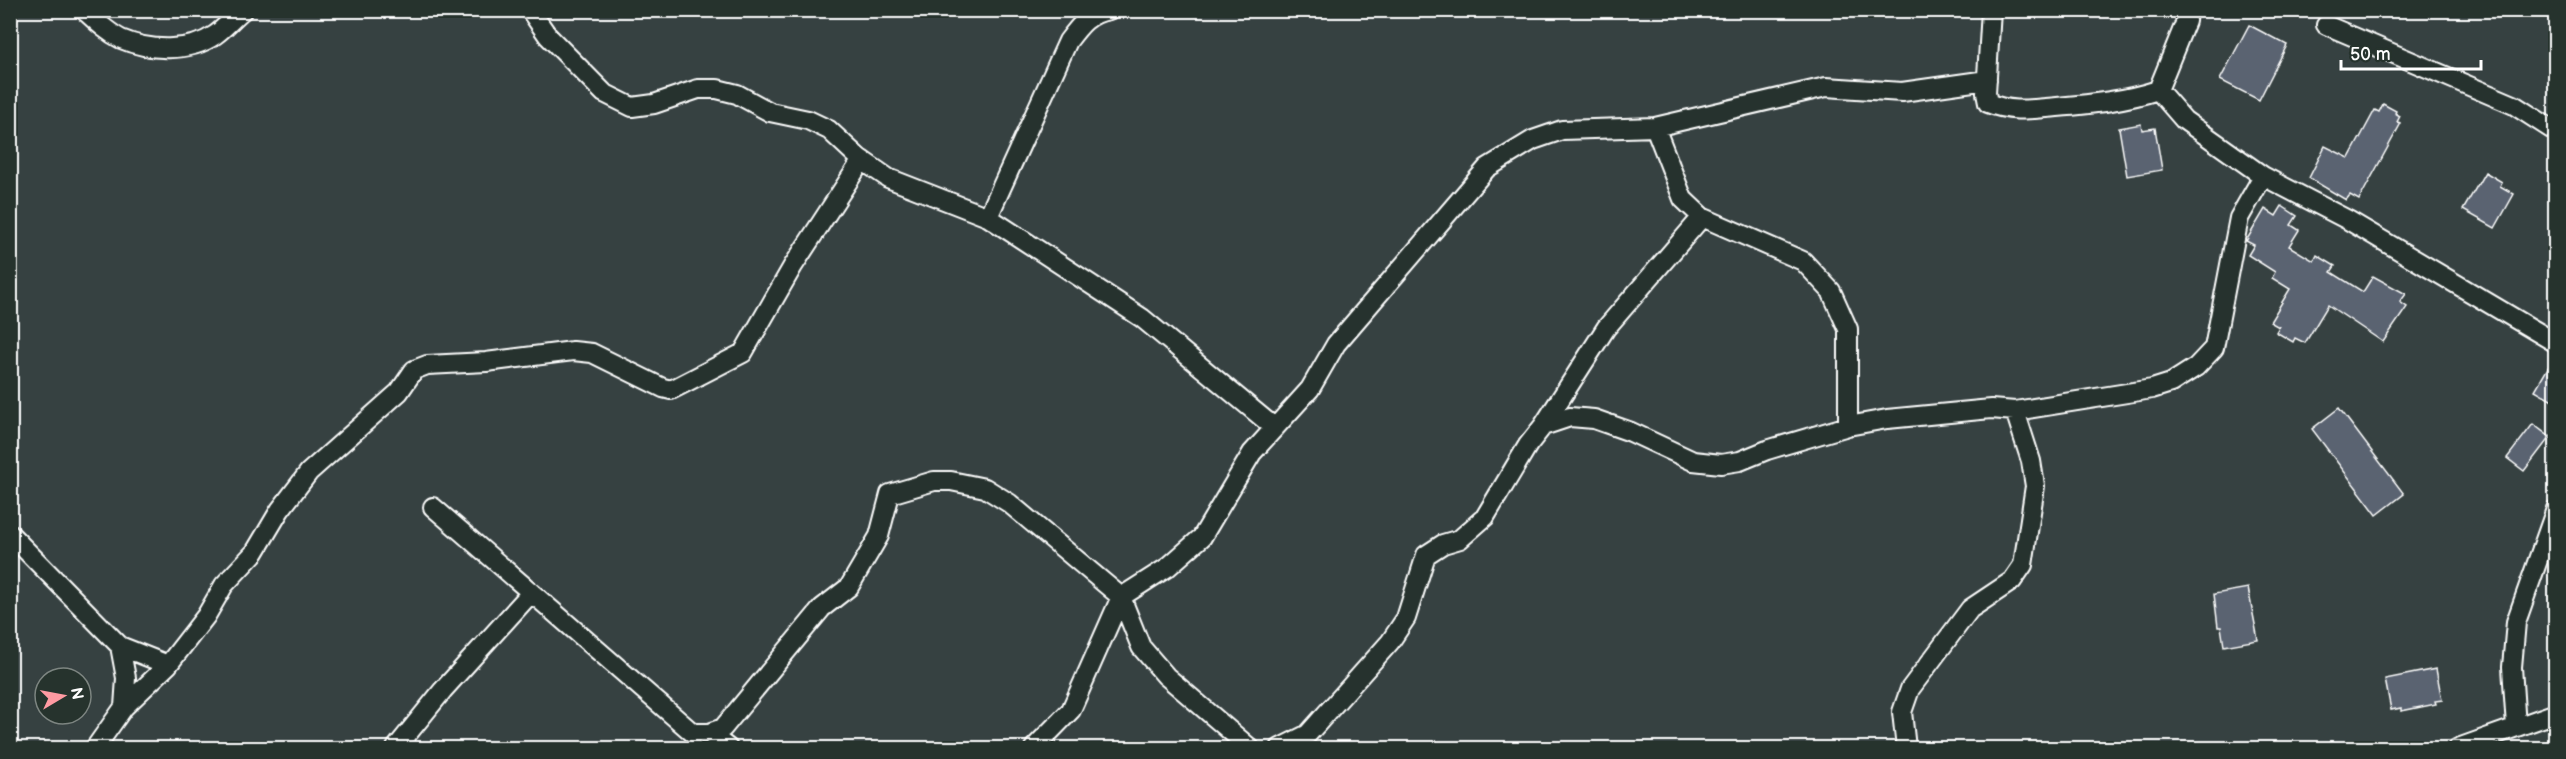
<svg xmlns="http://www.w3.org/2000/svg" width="2566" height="759" viewBox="0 0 2566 759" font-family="'Balsamiq Sans',sans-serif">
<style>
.building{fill:#5a6371;stroke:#fff;stroke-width:1.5}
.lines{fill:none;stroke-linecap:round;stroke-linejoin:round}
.street-casing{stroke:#fff;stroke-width:22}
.street{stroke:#26332d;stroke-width:18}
</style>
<rect width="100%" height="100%" fill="#364141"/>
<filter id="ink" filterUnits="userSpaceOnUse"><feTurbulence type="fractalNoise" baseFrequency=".0167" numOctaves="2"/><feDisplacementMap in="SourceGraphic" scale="12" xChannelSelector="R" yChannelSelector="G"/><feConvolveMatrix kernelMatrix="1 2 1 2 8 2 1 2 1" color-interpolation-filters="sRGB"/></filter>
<g filter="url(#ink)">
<path class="building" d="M2249,25L2287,45L2259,100L2220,80Z
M2383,104L2396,111L2395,113L2400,116L2397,122L2401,123L2359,200L2350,195L2346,200L2309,178L2325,146L2349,158L2375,110L2379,112Z
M2141,124L2142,130L2155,128L2162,170L2127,176L2119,128Z
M2485,172L2502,182L2500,186L2514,194L2495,228L2463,210Z
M2282,206L2297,216L2291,225L2299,230L2289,246L2314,261L2317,255L2335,266L2331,272L2363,292L2373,276L2406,294L2400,302L2407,307L2383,342L2328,305L2305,343L2295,338L2293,342L2276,332L2279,327L2270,322L2290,289L2272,278L2275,272L2248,255L2254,245L2246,241L2265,209L2276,216Z
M2556,354V402L2535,390Z
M2339,408L2404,494L2377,515L2312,429Z
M2533,424L2550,437L2524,471L2507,458Z
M2248,588L2258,640L2224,646L2221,627H2218L2214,594Z
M2436,669L2442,700L2435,701L2436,704L2401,711V708L2391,710L2385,679Z"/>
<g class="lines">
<defs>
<path id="street" d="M84,10C96,21 107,32 121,39C149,51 189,53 215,35C225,28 233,18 243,10
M530,10L548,36L604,93L632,107L654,104L698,89H717L737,94L770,112L808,120L829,130L859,158L888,178L988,217L1142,318L1275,428
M1991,10L1986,93L1988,103C2012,113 2032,109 2057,107C2092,104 2124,101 2158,90L2186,21L2187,10
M2326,25L2514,105L2556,132
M2158,90L2184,120L2263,176L2348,220L2556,343
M1655,127L1683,199L1702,217L1803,261L1831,291L1848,329V426
M988,217L1068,41C1080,25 1089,13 1109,10
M1543,426L1606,328L1702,217
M433,507L693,733H709L723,728L822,608L849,587L879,536L890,494L934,481H951L985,488L1009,503L1121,597L1168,567L1202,537L1252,453L1310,389L1336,344L1487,168L1533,140L1562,130L1655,127L1826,87L1902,92L1987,80
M10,534L120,646L168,665
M120,646L126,678L124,707
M2516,727L2512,667L2516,622L2556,509
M709,733L728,748
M95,748L124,707L168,665L206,616L224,585L255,552L280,510L309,472L399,392L414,370L427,365L486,362L573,351L592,353L663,388L671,390L677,387L743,353L793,266L862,160
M396,748L443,690L530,594
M1034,748L1071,710L1121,597L1141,647L1166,676L1250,748
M1280,748L1308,734L1390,642L1406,618L1426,555L1443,544L1460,539L1485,517L1528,445L1543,426L1570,417L1594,419L1631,432L1693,461L1721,464L1740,461L1767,450L1848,426L1887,419L1991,409L2015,411L2152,389L2171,383L2196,367L2214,348L2239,218L2263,176
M1906,748L1902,712L1910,689L1970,609L2012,581L2023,565L2035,486L2031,461L2015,411
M2458,748L2556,713"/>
</defs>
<use href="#street" class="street-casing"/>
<use href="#street" class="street"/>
</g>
</g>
<rect width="2566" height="759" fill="none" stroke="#26332d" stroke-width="36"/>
<rect x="18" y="18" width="2530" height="723" fill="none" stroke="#fff" stroke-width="2" filter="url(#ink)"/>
<g transform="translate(63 696) rotate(80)"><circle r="28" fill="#26332d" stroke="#7d8581" stroke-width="1.5"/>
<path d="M0-4.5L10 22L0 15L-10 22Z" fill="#ff9aa2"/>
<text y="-9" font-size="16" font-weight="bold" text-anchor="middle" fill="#ffffff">N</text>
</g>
<path d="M2341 60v9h140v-9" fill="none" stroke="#ffffff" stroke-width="3"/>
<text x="2350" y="60" font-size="18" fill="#ffffff" stroke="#26332d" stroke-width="4.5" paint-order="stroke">50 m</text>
</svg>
